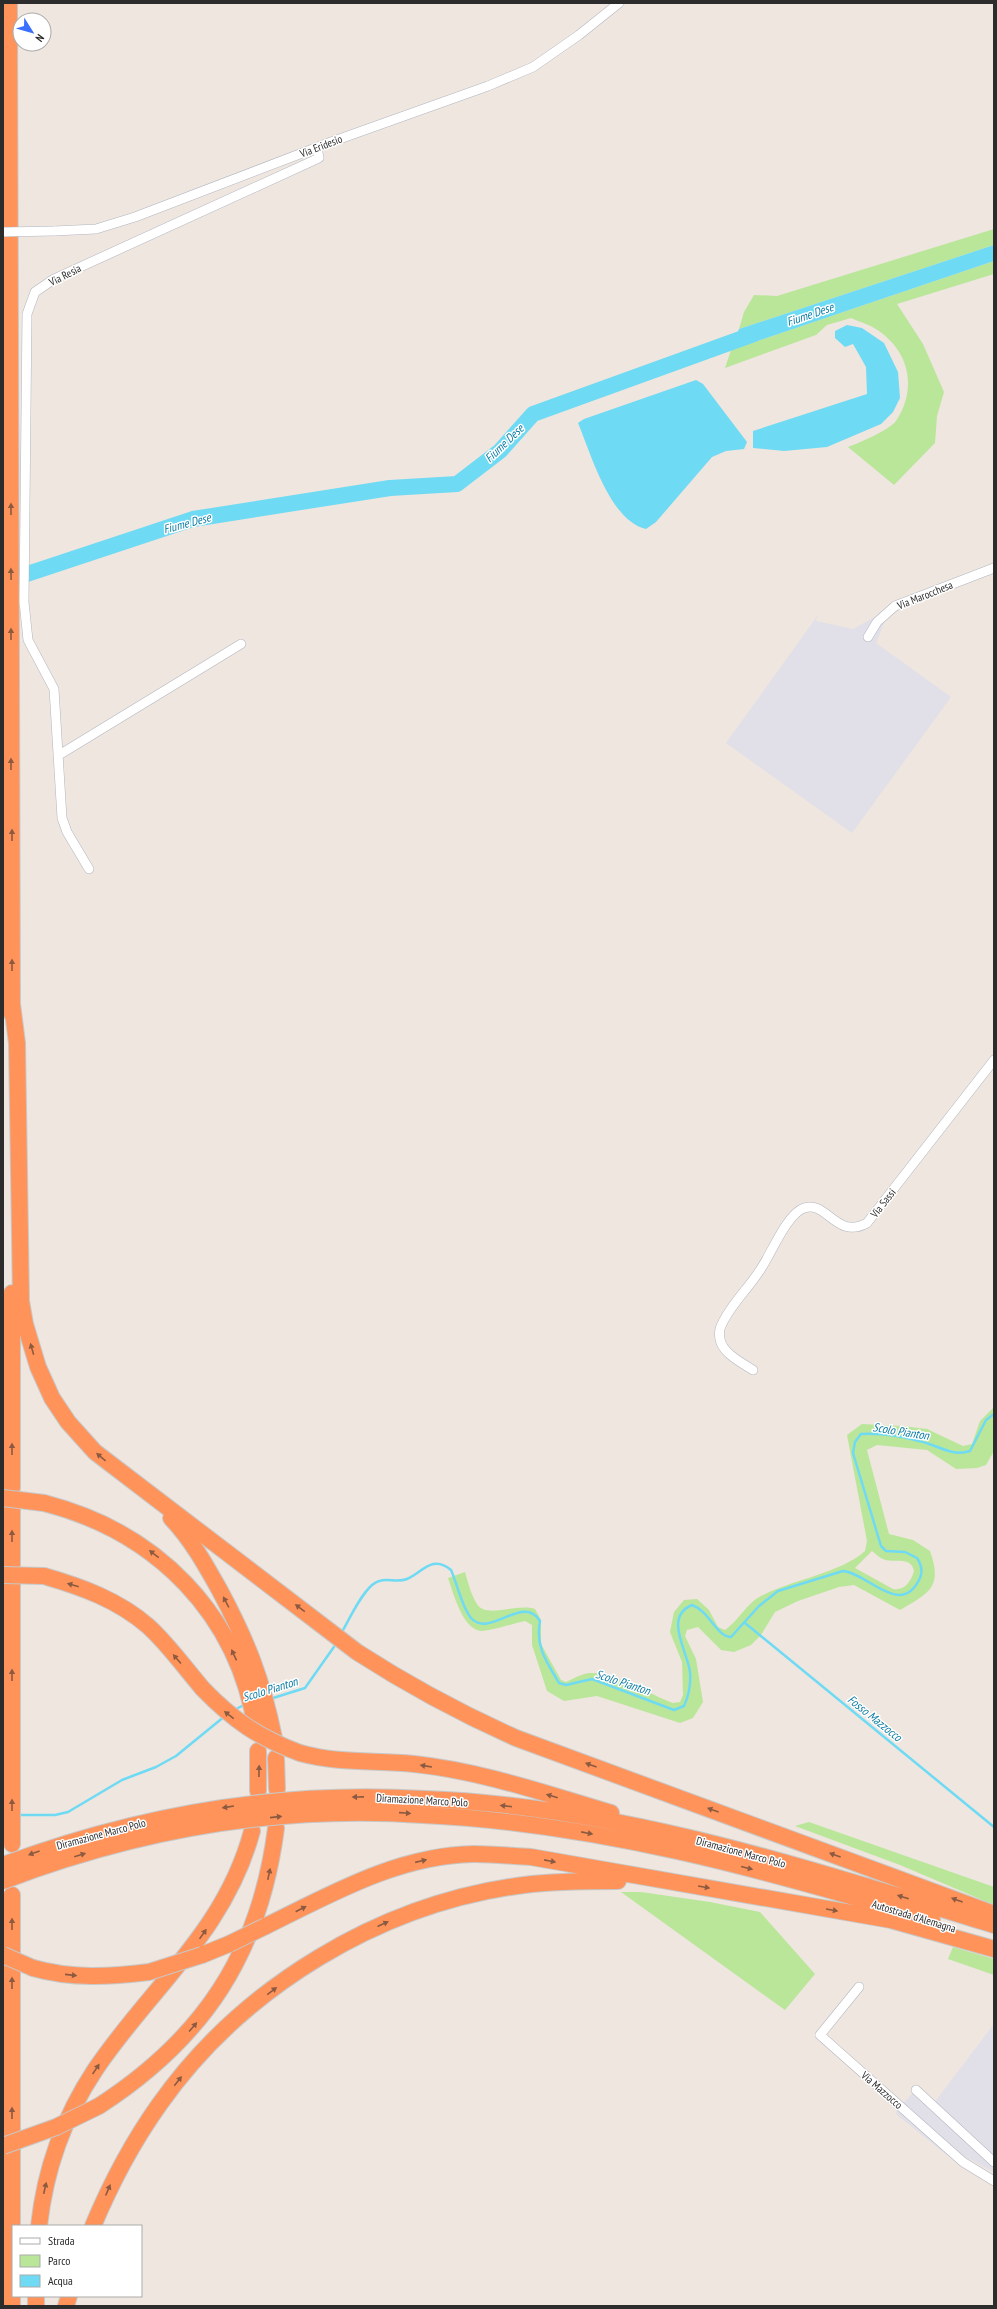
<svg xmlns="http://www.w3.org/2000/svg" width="997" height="2309" viewBox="0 0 997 2309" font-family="'PT Sans Narrow',sans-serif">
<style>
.industrial{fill:#e1dfe7}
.green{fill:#bae69a;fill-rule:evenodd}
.water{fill:#6fdaf3}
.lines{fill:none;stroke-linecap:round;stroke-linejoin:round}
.stream{stroke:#6fdaf3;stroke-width:2.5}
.river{stroke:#6fdaf3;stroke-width:16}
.minor-casing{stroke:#b2b6c0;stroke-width:10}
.motorway-casing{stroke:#c8c8c8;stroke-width:18}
.minor{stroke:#fff;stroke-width:9}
.motorway{stroke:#ff9359;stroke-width:16}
.minor-bridge-casing{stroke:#b2b6c0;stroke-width:10;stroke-linecap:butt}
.motorway-bridge-casing{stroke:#c8c8c8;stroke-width:18;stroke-linecap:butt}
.minor-bridge{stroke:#fff;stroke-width:9}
.motorway-bridge{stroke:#ff9359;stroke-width:16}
.oneway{fill:#8b5a40}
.labels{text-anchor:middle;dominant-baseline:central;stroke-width:3;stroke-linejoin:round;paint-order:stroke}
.street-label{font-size:11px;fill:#2c2c2c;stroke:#fff}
.water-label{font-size:12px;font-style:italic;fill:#097ba4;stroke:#fff}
</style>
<rect width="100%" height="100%" fill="#eee6df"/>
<path class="industrial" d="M886,611L887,616L876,643L951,697L852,833L726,743L818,615L816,621L853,629Z
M994,2024V2172L943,2145L948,2156L896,2114L897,2109L915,2091L934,2103Z"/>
<path class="green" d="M994,229V245L739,329L744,312L754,295L777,296Z
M994,261V274L897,304L923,344L944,392L937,416L935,443L894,485L848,447C857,444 891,429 896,421C917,389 910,353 879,331C871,325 860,322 851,318L827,325L816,335L725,368L731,350Z
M994,1407V1451L986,1465L977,1468L956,1469L927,1450L877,1445L867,1450L889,1534L913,1540L930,1551C943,1587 929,1593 900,1610L854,1585L839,1587L798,1601L775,1612L761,1635L751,1645L734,1652L721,1650L698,1627L687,1630L685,1636L696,1659L703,1702L693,1718L680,1723L597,1696L564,1701L547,1691L532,1645V1625L525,1621C511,1624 495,1630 482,1631C463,1631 453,1592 448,1578L465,1572C468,1582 471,1595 477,1604C486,1619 516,1603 535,1609L541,1620V1644L561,1680L566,1682C573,1679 581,1674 589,1673C614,1671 649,1694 673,1703L680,1702L683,1695L682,1662L670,1632L674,1612L684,1600L697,1599L709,1610L718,1627L725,1630C738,1621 747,1603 761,1596C791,1580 841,1573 865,1551L867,1541L847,1435L862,1424L902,1426L927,1429L963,1446L972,1444L980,1421ZM872,1551C875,1553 878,1557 883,1559C893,1564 911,1555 914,1571C911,1581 905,1591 893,1589L855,1568Z
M809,1822L994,1887V1905L900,1865L795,1826Z
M621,1892H641L710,1902L760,1912L815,1974L785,2010Z
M953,1947L994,1959V1975L948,1959Z"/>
<path class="water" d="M994,245V261L731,350L739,329Z
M847,325L862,328L884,343L898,372L900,398L893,412L881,424L827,447L784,451L753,448V431L867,394L866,367L853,344L845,347L835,338V331Z
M696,380L703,384L747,442L744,449L726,451L712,457L656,522L646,529C610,521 591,454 578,423L584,419Z"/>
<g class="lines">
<path class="stream" d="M745,1623L994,1827
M342,1632C350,1618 359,1597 372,1585C384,1575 395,1584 407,1579C422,1573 432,1554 451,1570C457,1583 462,1608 471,1618C490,1639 523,1593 540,1621C535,1647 547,1662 559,1683L566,1685L592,1679L674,1710L684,1706C689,1695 691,1684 690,1672C688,1652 663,1617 692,1605C709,1611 717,1637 731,1637L759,1606L778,1591L843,1571C868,1573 901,1619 920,1578C923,1571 921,1564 917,1558L905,1552L886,1551L881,1546L853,1453L855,1442L861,1434C880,1433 901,1436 919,1441C938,1445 951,1457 970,1451L986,1420L994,1414
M270,1699L305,1688L336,1644
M234,1710L244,1705
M20,1815H55L68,1812L122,1780L156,1767L176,1756L225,1716"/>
<path class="river" d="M3,582L193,519L390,488L457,484L500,451L533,414L754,334"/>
<defs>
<path id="minor" d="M54,231L96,229L135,217L331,142L488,86L533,67L579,35L619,3
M868,637L877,622L895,606L994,568
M59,755L241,644
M89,869L67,832L62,818L54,689L28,640L24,602L27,314L35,292L54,279L319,158L317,148
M753,1370C742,1363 722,1353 720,1339C719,1334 719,1329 722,1324C731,1304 750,1287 762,1267C772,1252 787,1214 804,1208C827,1200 836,1240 867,1223L994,1060
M859,1987L820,2035L963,2162L994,2181
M916,2090L994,2162"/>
<path id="motorway" d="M9,3L12,1014
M12,1004L17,1043L21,1301L25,1324L38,1367L52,1398L68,1422L95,1452L357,1652C408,1685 460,1713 516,1738L994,1914
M12,1293V1488
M44,1503C157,1532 238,1614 256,1729
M12,1507V1565
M171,1518C191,1539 205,1564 219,1589C247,1641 262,1679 274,1738
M44,1576C82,1587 118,1600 148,1626C168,1644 185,1668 203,1689
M12,1583V1844
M300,1753C340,1764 375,1760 414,1764C481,1771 547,1794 611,1813
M276,1758L277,1789
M258,1791V1751
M425,1799C619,1806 809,1869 994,1925
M423,1815C597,1823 766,1870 932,1920
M12,1895V1954
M266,1926C331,1894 399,1855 474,1854C493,1854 512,1856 531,1857L891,1920L994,1949
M202,1955L229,1944
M33,1968C72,1979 109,1977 149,1972
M99,2106C204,2038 260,1953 276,1828
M39,2226C45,2170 64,2117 95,2070C150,1988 225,1932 252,1831
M93,2226C111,2183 132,2143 159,2105C242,1987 381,1903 524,1885C555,1881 587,1881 618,1881
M36,2296V2306
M12,2306V1968
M66,2306L69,2296"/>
</defs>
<use href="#minor" class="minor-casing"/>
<use href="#motorway" class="motorway-casing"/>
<use href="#minor" class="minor"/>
<use href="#motorway" class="motorway"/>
<defs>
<path id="minor-bridge" d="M3,232L54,231"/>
<path id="motorway-bridge" d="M3,1498L44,1503
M3,1575L44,1576
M203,1689C233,1720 259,1738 300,1753
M3,1865C138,1815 281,1790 425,1799
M3,1881C137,1830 280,1805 423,1815
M229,1944L266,1926
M3,1955L33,1968
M149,1972L202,1955
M3,2146L56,2127L99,2106"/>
</defs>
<use href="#minor-bridge" class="minor-bridge-casing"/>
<use href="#motorway-bridge" class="motorway-bridge-casing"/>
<use href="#minor-bridge" class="minor-bridge"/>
<use href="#motorway-bridge" class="motorway-bridge"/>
</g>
<defs><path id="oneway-solid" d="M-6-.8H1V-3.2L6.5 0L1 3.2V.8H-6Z"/></defs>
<g class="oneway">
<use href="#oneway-solid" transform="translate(11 509) rotate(-90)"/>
<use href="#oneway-solid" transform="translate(11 574) rotate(-91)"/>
<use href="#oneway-solid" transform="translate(11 634) rotate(-90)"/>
<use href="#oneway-solid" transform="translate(11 764) rotate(-90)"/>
<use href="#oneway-solid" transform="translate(12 835) rotate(-90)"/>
<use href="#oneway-solid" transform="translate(12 965) rotate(-90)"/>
<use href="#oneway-solid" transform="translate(32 1349) rotate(-106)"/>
<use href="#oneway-solid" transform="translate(12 1449) rotate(-90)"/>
<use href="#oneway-solid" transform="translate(101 1457) rotate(-140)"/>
<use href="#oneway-solid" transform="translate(12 1536) rotate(-90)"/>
<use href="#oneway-solid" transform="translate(154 1554) rotate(-142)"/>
<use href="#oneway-solid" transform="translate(73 1585) rotate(-164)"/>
<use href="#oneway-solid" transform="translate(226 1602) rotate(-118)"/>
<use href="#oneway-solid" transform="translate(300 1608) rotate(-143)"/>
<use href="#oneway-solid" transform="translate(234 1655) rotate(-115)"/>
<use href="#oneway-solid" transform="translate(177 1659) rotate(-131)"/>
<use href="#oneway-solid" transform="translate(12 1675) rotate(-90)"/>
<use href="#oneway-solid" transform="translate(229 1715) rotate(-142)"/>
<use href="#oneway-solid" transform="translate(591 1765) rotate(-160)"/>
<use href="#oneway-solid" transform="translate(426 1766) rotate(-171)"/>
<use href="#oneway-solid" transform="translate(259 1771) rotate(-89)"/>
<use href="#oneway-solid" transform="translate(552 1796) rotate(-164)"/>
<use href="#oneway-solid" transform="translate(358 1797) rotate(179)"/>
<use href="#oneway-solid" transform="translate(12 1805) rotate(-90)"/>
<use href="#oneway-solid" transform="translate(506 1806) rotate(-173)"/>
<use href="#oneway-solid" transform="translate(228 1807) rotate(171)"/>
<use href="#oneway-solid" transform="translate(713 1810) rotate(-160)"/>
<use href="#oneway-solid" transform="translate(405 1813) rotate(4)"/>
<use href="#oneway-solid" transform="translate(276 1817) rotate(-6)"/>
<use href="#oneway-solid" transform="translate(587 1833) rotate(11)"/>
<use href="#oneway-solid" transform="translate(34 1853) rotate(160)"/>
<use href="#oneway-solid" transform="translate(80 1855) rotate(-17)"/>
<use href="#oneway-solid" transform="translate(835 1855) rotate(-160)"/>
<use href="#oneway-solid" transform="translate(421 1861) rotate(-13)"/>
<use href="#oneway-solid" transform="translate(550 1861) rotate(11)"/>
<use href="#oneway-solid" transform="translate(747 1868) rotate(14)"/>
<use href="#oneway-solid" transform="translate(269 1874) rotate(-78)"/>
<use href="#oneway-solid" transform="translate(704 1887) rotate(10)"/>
<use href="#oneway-solid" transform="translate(903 1897) rotate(-163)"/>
<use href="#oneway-solid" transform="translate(957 1900) rotate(-160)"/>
<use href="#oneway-solid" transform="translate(301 1909) rotate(-27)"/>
<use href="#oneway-solid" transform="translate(832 1910) rotate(10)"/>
<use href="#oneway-solid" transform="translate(12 1924) rotate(-90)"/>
<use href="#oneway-solid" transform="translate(383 1924) rotate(-24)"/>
<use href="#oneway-solid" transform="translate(203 1934) rotate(-55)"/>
<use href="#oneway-solid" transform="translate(71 1975) rotate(6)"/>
<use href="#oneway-solid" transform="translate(12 1983) rotate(-90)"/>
<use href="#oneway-solid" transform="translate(272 1991) rotate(-37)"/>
<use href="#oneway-solid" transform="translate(193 2027) rotate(-49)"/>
<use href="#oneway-solid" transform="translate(96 2069) rotate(-56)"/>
<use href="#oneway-solid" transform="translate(178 2081) rotate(-52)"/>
<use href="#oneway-solid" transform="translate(12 2113) rotate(-90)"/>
<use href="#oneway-solid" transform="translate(45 2188) rotate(-77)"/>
<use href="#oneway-solid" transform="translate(108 2190) rotate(-67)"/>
</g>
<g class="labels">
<g class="street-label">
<text transform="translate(321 146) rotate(-21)">Via Eridesio</text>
<text transform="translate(65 275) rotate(-27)">Via Resia</text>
<text transform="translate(925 595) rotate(-22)">Via Marocchesa</text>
<text transform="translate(883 1203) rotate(-52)">Via Sassi</text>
<text transform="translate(422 1800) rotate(3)">Diramazione Marco Polo</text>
<text transform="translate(101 1834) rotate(-15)">Diramazione Marco Polo</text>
<text transform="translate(741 1852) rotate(15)">Diramazione Marco Polo</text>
<text transform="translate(914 1916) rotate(17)">Autostrada d'Alemagna</text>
<text transform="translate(882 2090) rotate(41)">Via Mazzocco</text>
</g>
<g class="water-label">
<text transform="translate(810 314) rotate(-19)">Fiume Dese</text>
<text transform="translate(504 443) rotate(-44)">Fiume Dese</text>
<text transform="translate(187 523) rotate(-15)">Fiume Dese</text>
<text transform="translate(901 1431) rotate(9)">Scolo Pianton</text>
<text transform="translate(623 1682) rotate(18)">Scolo Pianton</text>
<text transform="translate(270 1689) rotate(-17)">Scolo Pianton</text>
<text transform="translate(875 1718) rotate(39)">Fosso Mazzocco</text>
</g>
</g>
<rect width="997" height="2309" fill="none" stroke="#2c2c2c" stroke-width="8"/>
<rect x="12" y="2225" width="130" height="72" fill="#ffffff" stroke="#ababab"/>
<rect x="20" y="2238" width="20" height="6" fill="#ffffff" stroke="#ababab"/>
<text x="48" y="2245" font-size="12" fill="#2c2c2c">Strada</text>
<rect x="20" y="2255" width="20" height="12" fill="#bae69a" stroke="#ababab"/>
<text x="48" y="2265" font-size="12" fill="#2c2c2c">Parco</text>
<rect x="20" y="2275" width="20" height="12" fill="#6fdaf3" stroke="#ababab"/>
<text x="48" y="2285" font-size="12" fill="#2c2c2c">Acqua</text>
<g transform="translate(32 32) rotate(127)"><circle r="19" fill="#ffffff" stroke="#ababab"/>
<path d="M0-3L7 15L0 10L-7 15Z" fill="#3b6fff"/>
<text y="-6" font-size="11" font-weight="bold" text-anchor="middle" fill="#2c2c2c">N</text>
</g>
</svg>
